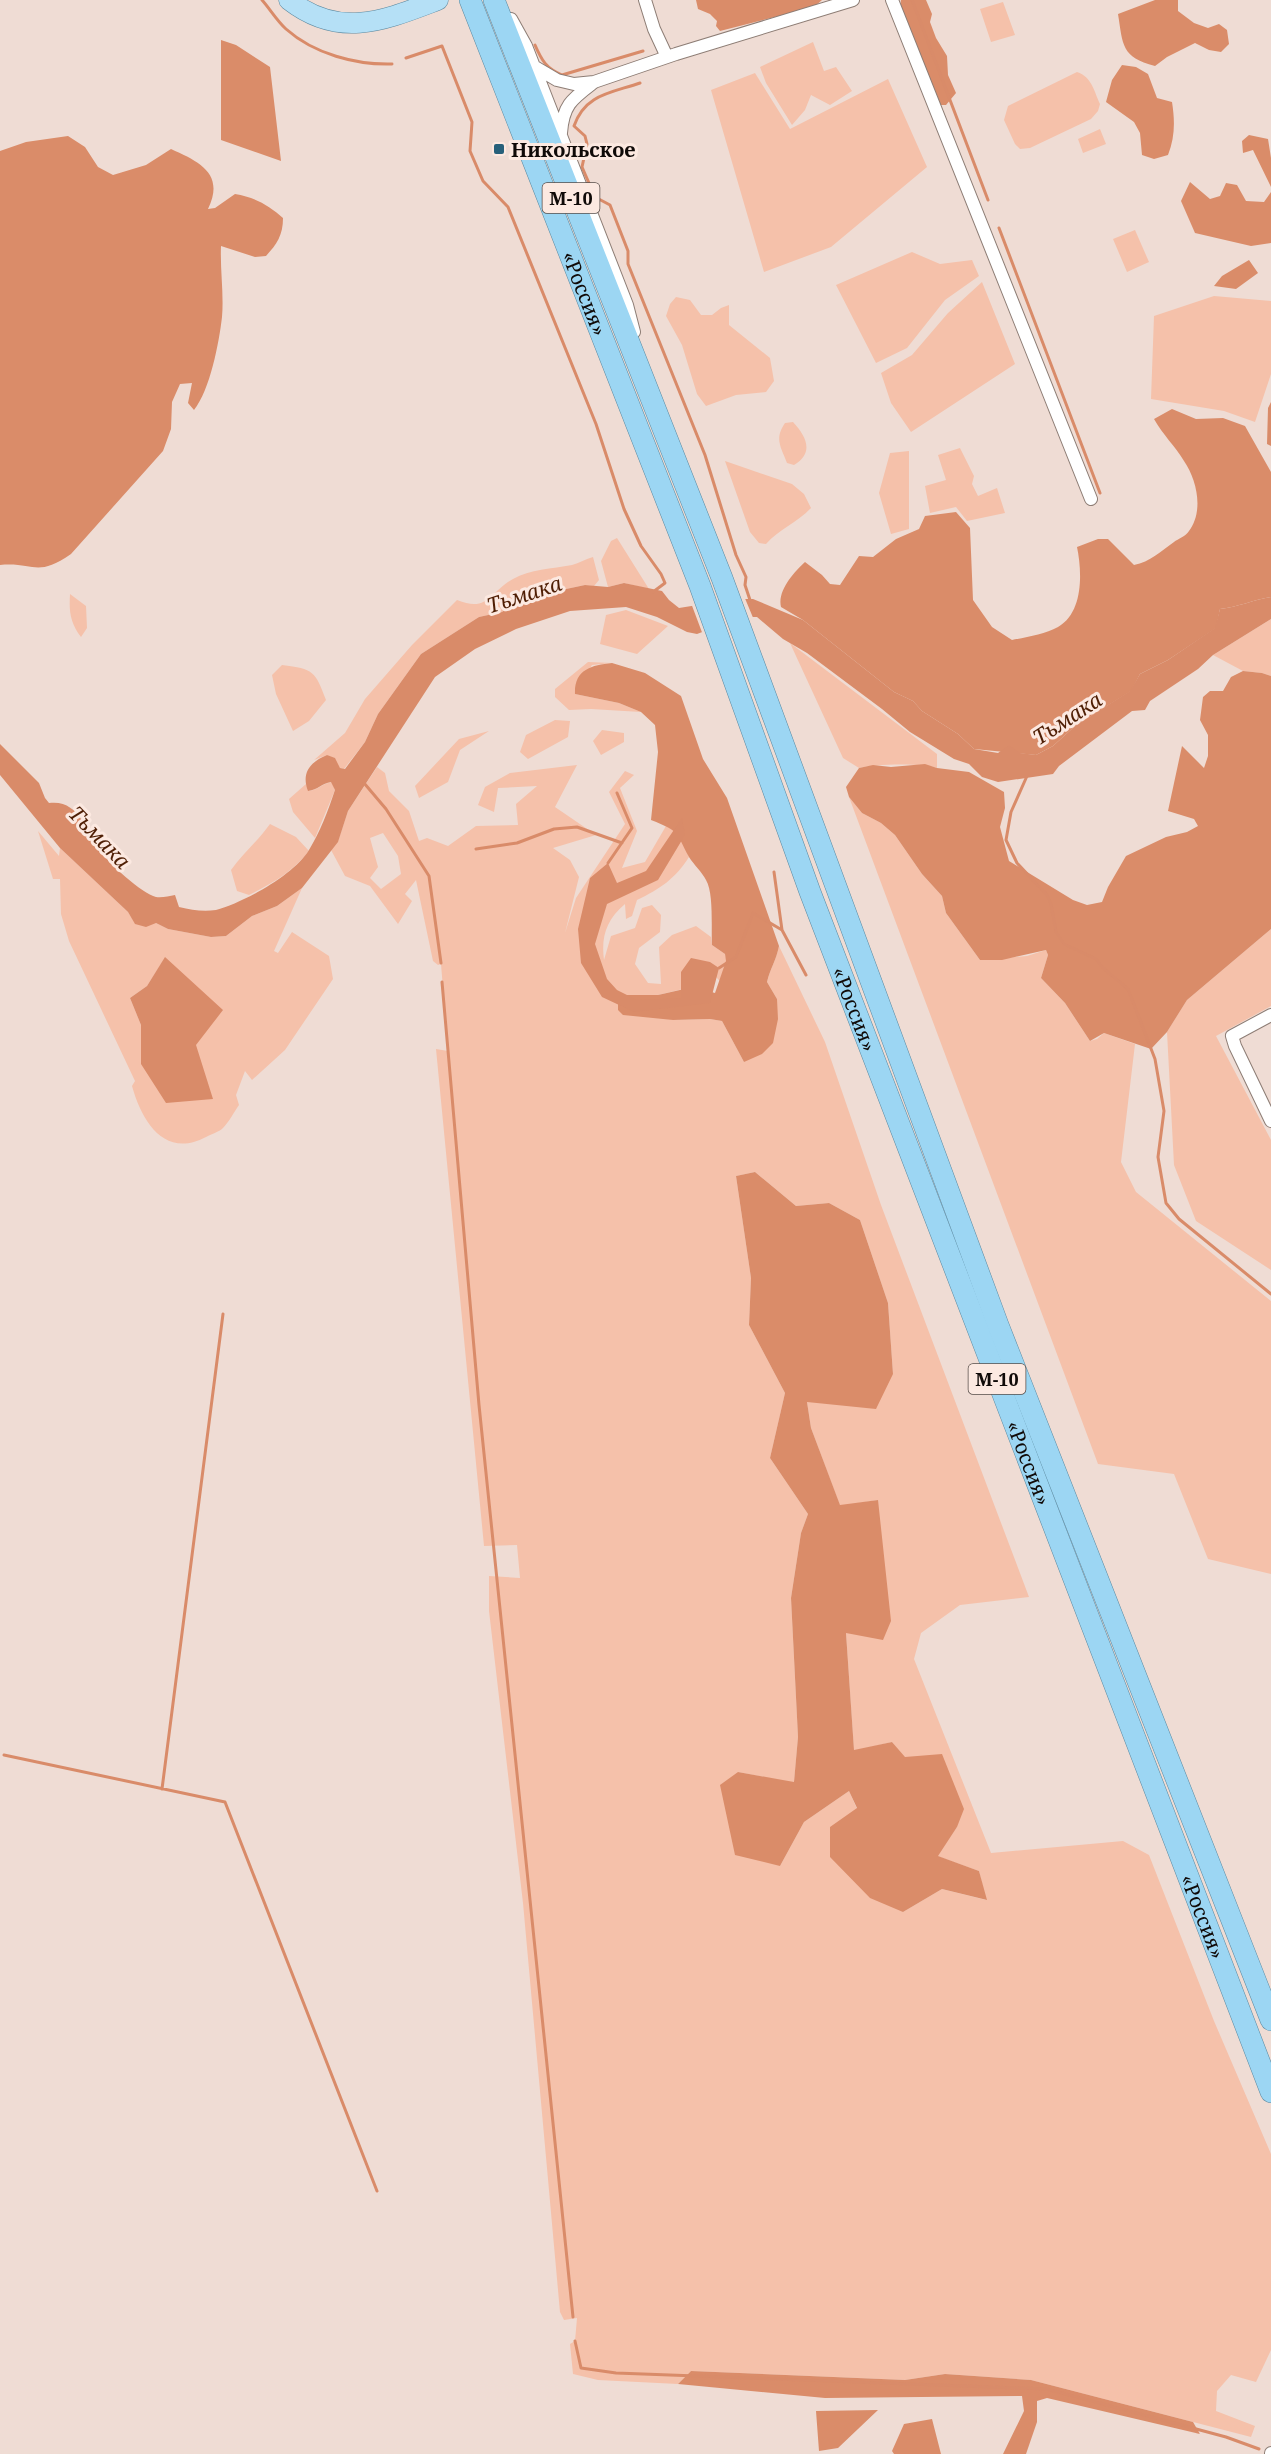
<svg xmlns="http://www.w3.org/2000/svg" width="1271" height="2454" viewBox="0 0 1271 2454" font-family="'Noto Serif',serif">
<style>
.green{fill:#f5c1aa;fill-rule:evenodd}
.forest{fill:#da8c69}
.water{fill:#d98b69}
.pier{fill:#efdcd4}
.lines{fill:none;stroke-linecap:round;stroke-linejoin:round}
.stream{stroke:#d98b69;stroke-width:3}
.minor-casing{stroke:#8d7d75;stroke-width:14}
.primary-casing{stroke:#5b889f;stroke-width:21}
.trunk-casing{stroke:#5b889f;stroke-width:22}
.minor{stroke:#fff;stroke-width:12}
.primary{stroke:#b5e0f6;stroke-width:20}
.trunk{stroke:#9cd6f3;stroke-width:21}
.poi-dot{fill:#27607a;stroke:#fce9e1;stroke-width:2}
.labels{text-anchor:middle;dominant-baseline:central;stroke-width:6;stroke-linejoin:round;paint-order:stroke}
.shield{fill:#fce9e1;stroke:#574d49;stroke-width:1.5}
.shield-label{font-size:18px;font-weight:bold;fill:#100a08}
.poi-label{font-size:20px;font-weight:bold;fill:#100a08;stroke:#fce9e1;text-anchor:start}
.street-label{font-size:20px;fill:#100a08;stroke:#fce9e1}
.water-label{font-size:21px;font-style:italic;fill:#4f1e04;stroke:#fce9e1}
</style>
<rect width="100%" height="100%" fill="#efdcd4"/>
<path class="green" d="M1003,2L1015,35L991,42L980,9Z
M813,42L824,71L836,67L852,91L830,105L811,95L805,110L792,125L766,83L760,67Z
M1077,72C1092,77 1094,91 1100,104L1098,111L1091,119L1030,148L1020,149L1015,144L1004,120L1008,106Z
M755,73L790,129L888,79L927,167L831,247L764,272L711,90Z
M1100,129L1106,144L1083,153L1078,139Z
M1135,230L1149,262L1127,272L1113,239Z
M912,252L940,264L972,260L979,276L945,300L907,348L876,363L836,285Z
M982,282L1015,364L911,432L891,403L881,373L912,355L948,313Z
M1214,296L1271,301V374L1255,422L1224,411L1151,399L1154,316Z
M676,297L690,300L701,315H712L721,308L729,305V325L770,358L774,381L766,392L736,395L706,406L697,394L682,345L666,316L670,304Z
M793,422C807,437 814,453 794,465L787,463C781,447 774,439 785,423Z
M960,448L974,476L972,484L978,496L997,488L1005,513L967,521L956,507L930,513L925,486L946,480L938,455Z
M909,451V529L891,534L879,493L890,453Z
M725,461L792,484L804,494L811,508C797,523 779,529 766,544L759,543L750,532Z
M617,538L649,589L624,583L608,587L601,561L611,541Z
M593,557L599,580L594,586L585,585L519,599L502,612L479,617L421,654L378,714L365,742L344,769L340,768L327,755L314,760L345,733L365,699L412,645L457,600C489,613 490,591 513,579C530,569 552,569 572,565C579,563 586,559 593,557Z
M70,594L86,606L87,628L81,637C70,622 69,612 70,594Z
M626,610L668,626L637,654L600,644L606,615Z
M1271,619V676L1262,673L1243,671L1213,655Z
M790,643L937,754V768C923,763 874,764 859,768L843,758Z
M588,662L612,663L592,665L575,694L619,703L641,712L591,709L569,710L555,697V689Z
M282,665C314,669 315,671 326,700L309,721L293,731L276,694L272,675Z
M555,720L570,721L568,737L528,759L520,752L526,735Z
M602,730L624,733V742L601,755L593,741Z
M489,731L460,750L448,782L419,798L415,786L459,739Z
M577,765L555,807L596,835L553,848L570,860L579,877L565,933L576,898L625,824L609,792L625,771L634,775L620,788L637,831L622,868L645,862L666,826C680,832 684,844 689,857C675,879 660,889 637,900L632,916L626,919L625,904C606,920 601,937 604,960L611,936L635,928L642,908L652,905L661,915L660,932L639,948L635,964L648,983L661,984L659,947L672,935L696,926L711,937L712,945L725,954L727,962L720,981L710,971L683,989L658,995H624L673,1020L710,1019L722,1021L744,1062L777,999L767,982C770,969 776,961 779,946L825,1042L881,1205L1029,1597L960,1605L921,1633L914,1659L991,1853L1123,1841L1149,1855L1214,2021L1271,2154V2350L1256,2382L1231,2375L1217,2391L1216,2411L1255,2426L1251,2437L1031,2380L945,2374L905,2380L691,2371L678,2384L598,2380L573,2374L570,2344L575,2341L577,2318L564,2320L560,2312L523,1903L489,1611V1576L520,1578L517,1545L484,1546L436,1049L448,1051L441,964L438,965L433,961L416,880L405,894L412,901L398,924L370,886L345,876L331,850L338,841L348,811L377,767L385,773L389,791L409,811L419,841L427,838L448,846L476,826L518,825L516,804L537,786L498,788L494,812L478,805L485,787L510,773ZM383,833L398,856L401,874L381,889L370,878L378,867L370,838ZM755,1172L796,1206L829,1203L860,1220L888,1303L893,1374L807,1402L811,1428L840,1506L878,1500L846,1633L854,1751L892,1742L957,1827L937,1856L979,1871L986,1900L942,1889L903,1912L849,1791L804,1822L780,1866L738,1772L794,1783L798,1737L791,1598L801,1533L808,1514L770,1458L785,1393L749,1325L751,1278L736,1176Z
M332,782L335,790L315,838L293,812L289,799L306,784L309,791C318,790 323,783 332,782Z
M849,797L862,813L881,823L895,835L922,874L942,896L946,913L980,960L1027,956L1046,950L1048,955L1041,978L1065,1003L1090,1041L1097,1039L1104,1033L1135,1044L1121,1162L1136,1192L1271,1301V1574L1208,1559L1174,1474L1098,1464Z
M270,824L296,837L309,851C292,872 273,883 249,895L237,891L231,870C243,853 258,841 270,824Z
M38,831L59,856L60,848L128,912L135,923H156L168,929L211,937L226,936L252,916L277,906L302,888L274,951L278,953L292,932L329,956L333,979L285,1050L252,1080L245,1071L236,1095L239,1105C234,1112 229,1122 223,1128C219,1132 211,1134 206,1137C165,1159 142,1122 132,1086L135,1081L69,941L61,914L60,879H53ZM165,958L141,1064V1025L130,998L147,986Z
M1271,929V1006L1216,1036L1271,1140V1270L1196,1221L1174,1165L1167,1032L1187,1000Z"/>
<path class="forest" d="M696,0H822L814,7L720,31L716,26L717,21L710,14L698,9Z
M901,0H926L932,14L930,22L936,38L947,56L948,75L956,93L946,105H939L935,91C927,75 898,14 901,0Z
M1155,0H1178V11L1194,23L1208,28L1219,24L1227,30L1229,44L1221,52L1209,50L1195,43L1167,57L1155,66C1121,57 1123,45 1118,14Z
M221,40L236,45L270,67L281,161L221,140Z
M1122,65L1136,67L1148,74L1157,98L1172,102C1175,121 1175,137 1168,155L1154,159L1142,155L1140,133L1134,122L1106,102L1112,80Z
M1249,135L1268,139L1271,158V187L1253,150L1243,153L1242,141Z
M68,136L85,147L98,167L113,175L146,165L171,149C200,162 225,174 208,209L215,208L235,194C254,197 269,205 283,218C283,235 277,244 266,256L255,257L221,246C220,270 224,294 222,317C219,343 210,390 194,410L188,403L192,383L180,384L172,402L171,429L163,451L71,554C36,578 35,562 0,565V151L26,142Z
M1190,182L1210,199L1220,196L1226,183L1237,185L1246,201L1264,202L1271,192V243L1251,246L1195,233L1181,201Z
M1249,260L1258,273L1236,289L1214,286L1222,276Z
M1172,409L1196,419L1223,418L1245,426L1271,472V597C1253,600 1238,607 1220,609L1216,628L1168,660L1140,674L1131,691L1075,726L1053,746L1036,755L974,749L958,734L922,711L913,701L894,692L803,620L781,607C777,591 794,572 805,562L822,575L830,584L840,585L859,556L873,557L896,539L919,529L925,516L956,512L970,528L973,600L992,627L1012,640C1028,637 1045,634 1058,627C1084,612 1082,571 1077,547L1098,539H1108L1134,565C1150,562 1161,551 1174,542C1178,539 1186,536 1189,531C1204,511 1197,480 1184,461C1175,446 1163,435 1154,419Z
M612,663L645,673L681,696L703,759L727,798L779,946C776,961 770,969 767,982L777,999L778,1019L773,1043L762,1054L744,1062L722,1021L710,1019L673,1020L623,1015L618,1010V1002L624,995H658L693,987L715,993L726,961L725,954L712,945C711,929 714,893 706,880C702,872 694,865 689,857C675,831 681,832 651,820L658,752L655,725L641,712L619,703L575,694C574,670 591,665 612,663Z
M1243,671L1262,673L1271,676V929L1187,1000L1167,1032L1151,1049L1104,1033L1090,1041L1065,1003L1041,978L1048,955L1046,950L1002,960H980L946,913L942,896L922,874L895,835L881,823L862,813L849,797L846,787L859,768L873,765L891,767L925,764L937,768L969,772L1004,792L1005,808L1000,827L1009,861L1073,900L1087,905L1102,902L1108,887L1126,856L1166,837L1187,832L1198,826L1194,819L1168,811L1182,746L1204,768L1208,756V735L1200,720L1203,697L1210,691H1223L1231,677Z
M755,1172L796,1206L829,1203L860,1220L888,1303L893,1374L876,1409L807,1402L811,1428L840,1505L878,1500L891,1621L883,1640L846,1633L854,1750L892,1742L905,1757L942,1754L964,1809L957,1827L938,1856L979,1871L987,1900L942,1889L903,1912L870,1898L830,1857V1827L857,1808L849,1791L804,1822L780,1866L735,1855L720,1785L738,1772L794,1782L798,1737L791,1598L801,1533L808,1514L770,1458L785,1393L749,1325L751,1278L736,1176Z
M691,2371L905,2380L945,2374L1031,2380L1193,2422L1200,2434L1047,2398L1037,2401V2422L1026,2454H1003L1024,2411L1022,2396L825,2398L678,2384Z
M878,2410L838,2448L819,2451L816,2411Z
M932,2419L941,2454H894L892,2451L904,2424Z"/>
<path class="water" d="M1271,402V446L1267,444L1268,408Z
M624,583L662,591L669,600L679,608L735,599H753L803,620L894,692L913,701L922,711L958,734L974,749L998,753L1009,745L1020,753L1036,755L1053,746L1075,726L1130,691L1140,674L1168,660L1215,628L1220,609C1238,607 1253,600 1271,597V619L1213,655L1198,669L1150,701L1145,710L1132,711L1059,766L1053,774L998,782L982,777L969,764L954,759L910,732L882,709L807,653L783,639L757,617H742L697,634L687,632L657,617L626,607L570,611L516,629L475,649L435,677L348,811L338,842L302,888L277,906L252,916L226,936L211,937L168,929L156,923L146,927L135,924L128,912L60,848L0,775V744L39,783L45,798L49,803C79,799 86,831 99,850C108,862 142,894 156,897C162,898 169,896 175,895L179,907C192,910 203,912 216,910C243,903 294,875 309,850C320,832 328,811 335,790L331,782C322,783 318,790 308,791C301,773 310,762 327,755L335,758L340,768L345,769L365,742L378,714L421,654L479,617L502,612L519,599L585,585L608,587Z
M682,818L685,835L658,880L607,904L595,944L607,979L617,990L637,1000L681,998V972L691,958L710,962L719,968L710,1003L634,1012L602,997L581,963L578,929L590,878L608,863L617,883L646,871Z
M165,957L223,1010L196,1045L213,1099L166,1103L141,1064V1025L130,998L147,986Z"/>
<path class="pier" d="M735,596H744L754,620H743L703,635L691,603Z"/>
<g class="lines">
<path class="stream" d="M262,0C270,9 277,21 286,29C314,54 356,65 392,64
M912,0L988,200
M535,45C542,61 546,68 562,75L643,51
M406,58L442,46L472,122L470,151L483,181L508,207L596,424L624,509L641,546L661,574L665,583L653,592
M640,83C611,93 585,94 574,126L585,136L587,144L582,167L595,197L610,205L628,251V264L705,455L736,555L746,577L745,585L750,600
M999,228L1100,493
M1027,776L1011,812L1006,840L1017,863L1047,895L1051,904L1056,932L1064,944L1096,959L1103,968L1128,989L1155,1059L1164,1111L1158,1157L1166,1203L1179,1219L1271,1294
M364,783L386,809L429,876L441,963
M476,849L517,843L554,829L577,827L622,843
M608,863L632,828L617,793
M774,872L782,930L806,975
M719,968L736,957L753,913L782,930
M442,982L479,1405L573,2317
M4,1755L225,1802L377,2191
M162,1789L223,1314
M575,2341L581,2368L616,2373L1047,2389L1226,2437L1259,2449"/>
<defs>
<path id="minor" d="M645,0L654,29L667,57
M892,0L1091,499
M511,19L526,46L627,305L634,332
M535,67L557,80L574,84L594,82L676,54L853,0
M561,133C563,105 572,99 593,83
M1271,1015L1232,1036L1235,1046L1271,1121
M1271,2454V2453"/>
<path id="primary" d="M289,0C340,40 385,20 438,0"/>
<g id="trunk">
<path id="s1" d="M470,0L700,586L810,892L1271,2092"/>
<path d="M494,0L722,578L998,1325L1271,2020"/>
</g>
</defs>
<use href="#minor" class="minor-casing"/>
<use href="#primary" class="primary-casing"/>
<use href="#trunk" class="trunk-casing"/>
<use href="#minor" class="minor"/>
<use href="#primary" class="primary"/>
<use href="#trunk" class="trunk"/>
</g>
<rect class="poi-dot" x="493" y="143" width="12" height="12" rx="3"/>
<g class="labels">
<g class="shield">
<rect x="542.5" y="183" width="57" height="30" rx="4.5"/>
<rect x="968.5" y="1364" width="57" height="30" rx="4.5"/>
</g>
<g class="shield-label">
<text x="571" y="198">М-10</text>
<text x="997" y="1379">М-10</text>
</g>
<g class="poi-label">
<text x="511" y="149">Никольское</text>
</g>
<g class="street-label">
<text stroke="none"><textPath href="#s1" startOffset="315">«Россия»</textPath></text>
<text stroke="none"><textPath href="#s1" startOffset="1080">«Россия»</textPath></text>
<text stroke="none"><textPath href="#s1" startOffset="1566">«Россия»</textPath></text>
<text stroke="none"><textPath href="#s1" startOffset="2052">«Россия»</textPath></text>
</g>
<g class="water-label">
<text transform="translate(524 594) rotate(-18)">Тьмака</text>
<text transform="translate(1067 718) rotate(-33)">Тьмака</text>
<text transform="translate(100 837) rotate(46)">Тьмака</text>
</g>
</g>
</svg>
